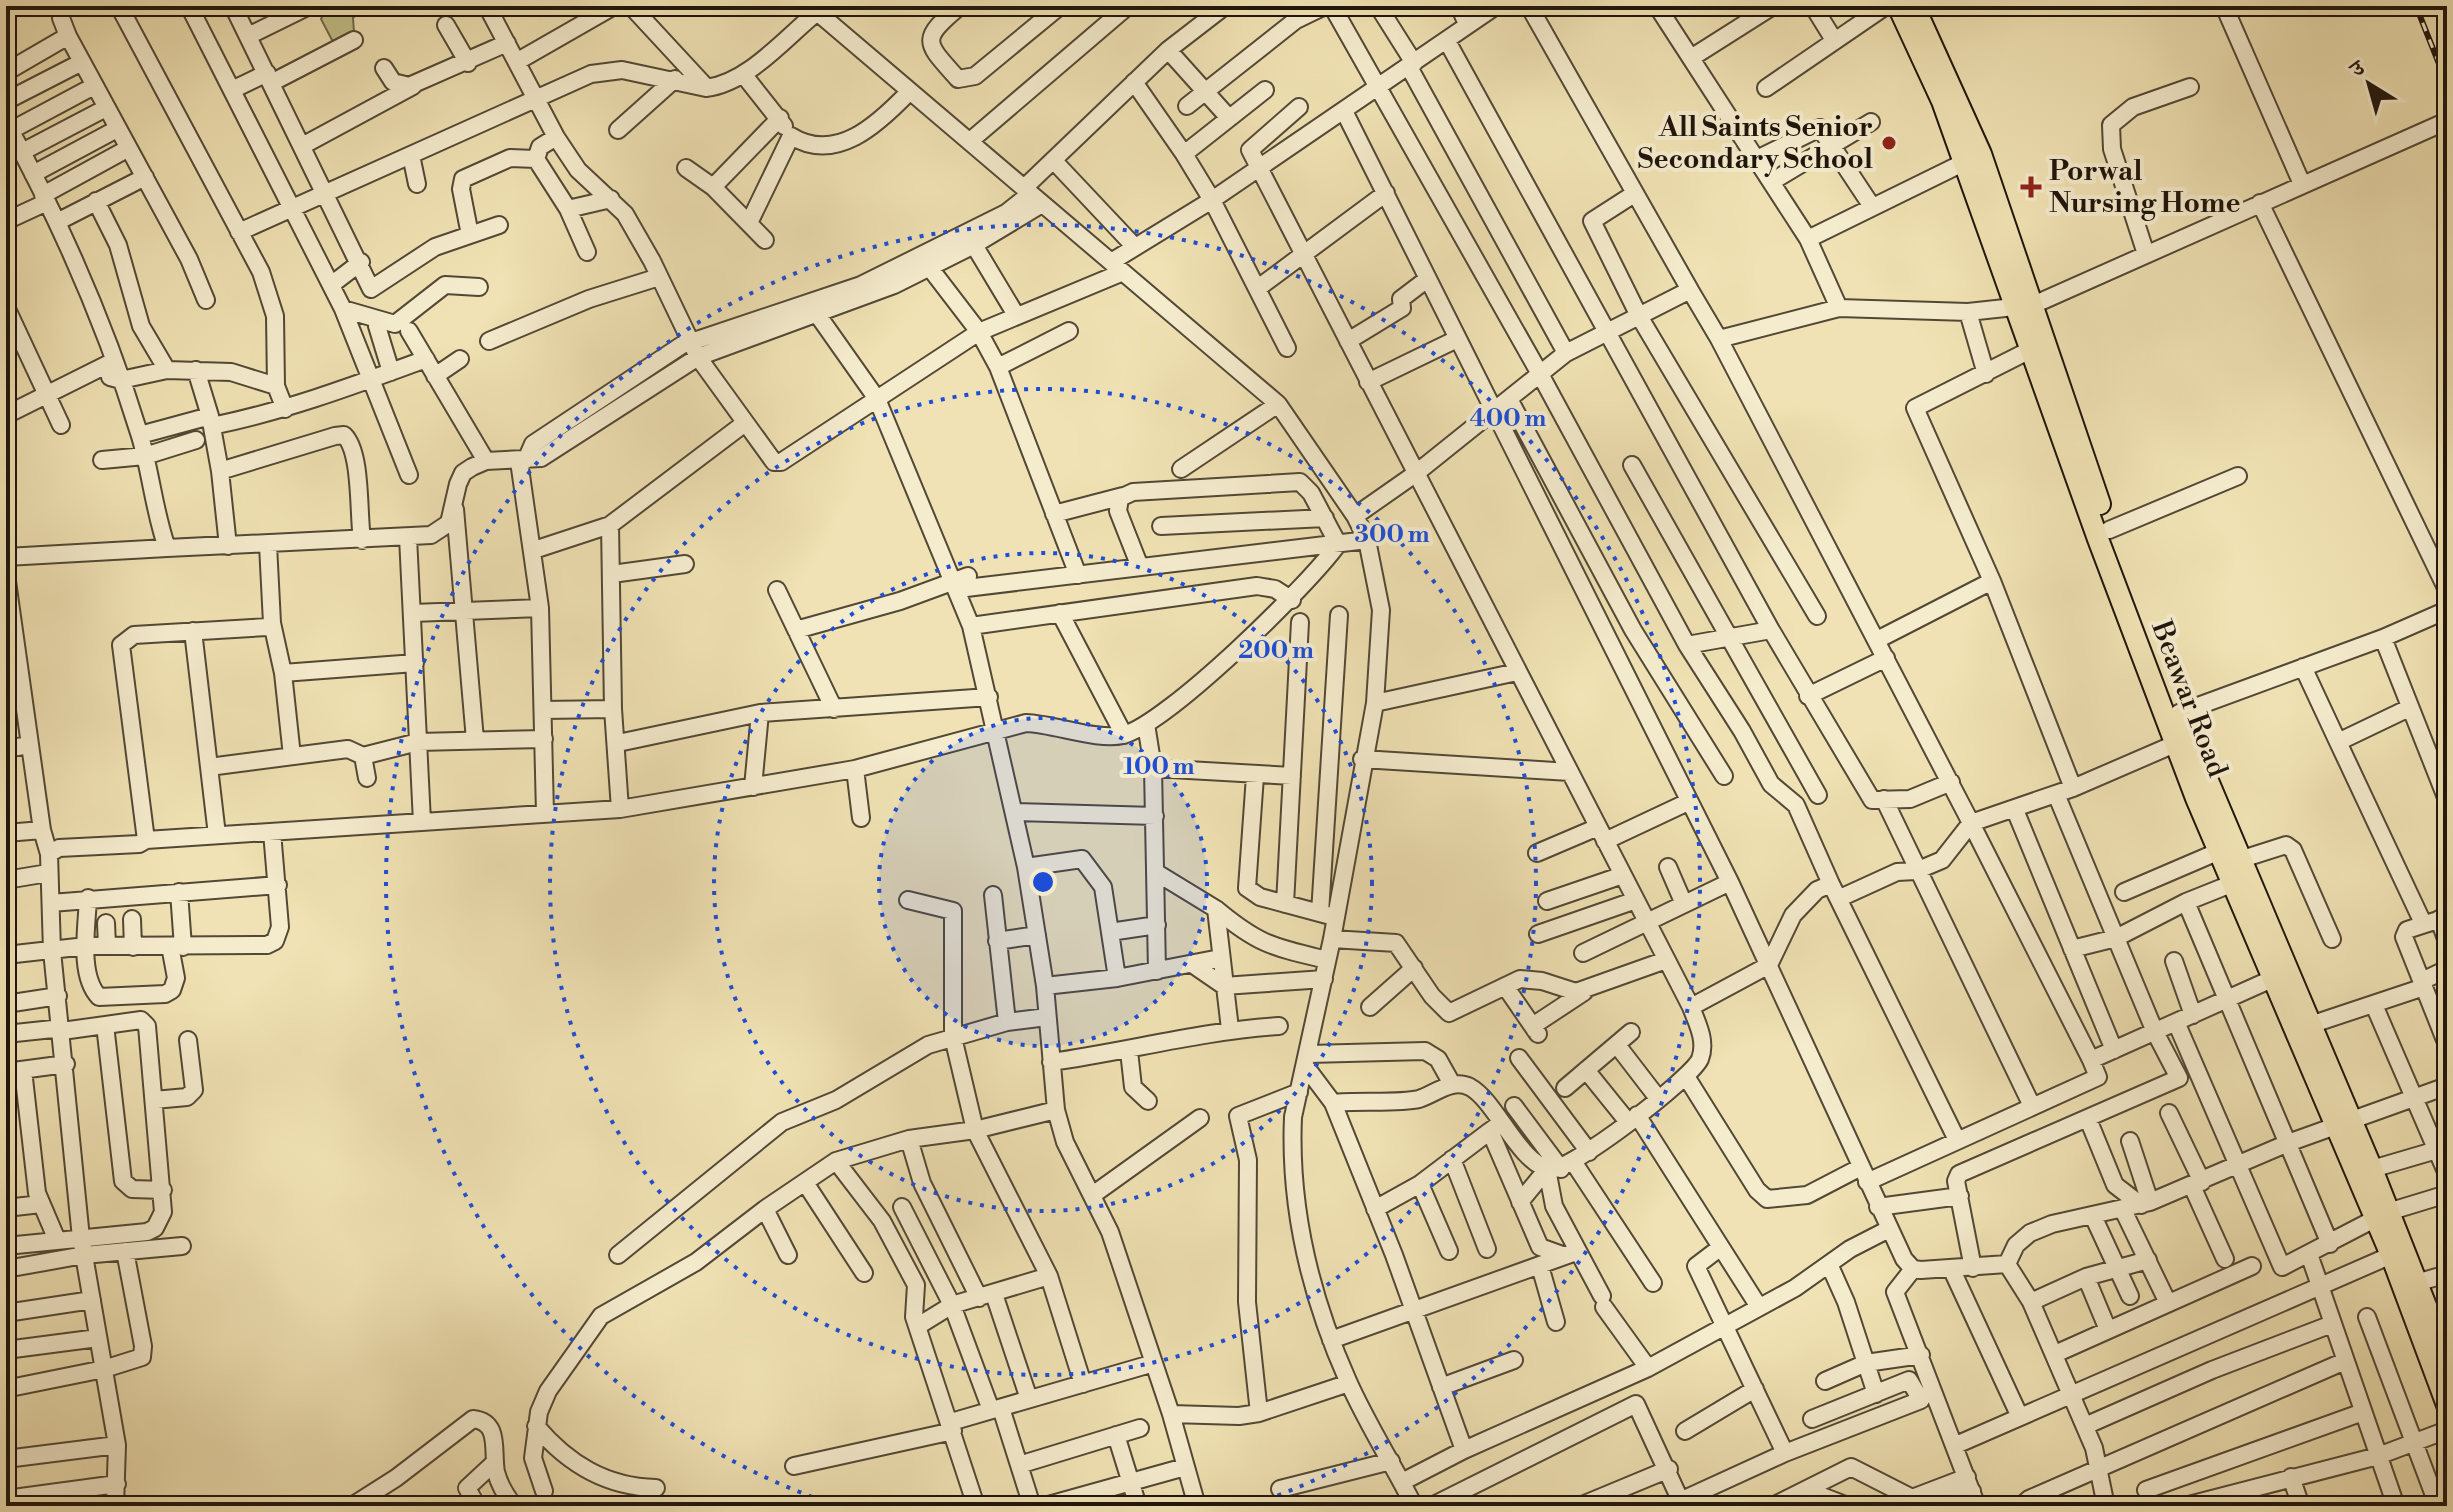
<svg xmlns="http://www.w3.org/2000/svg" width="2453" height="1512" viewBox="0 0 2453 1512" font-family="'Libre Bodoni','Noto Serif Devanagari',serif">
<style>
.green{fill:#c2c087;stroke:#706a4a;stroke-width:2}
.lines{fill:none;stroke-linecap:round;stroke-linejoin:round}
.minor-casing{stroke:#524836;stroke-width:20}
.major-casing{stroke:#1e150c;stroke-width:24}
.minor{stroke:#f5ecce;stroke-width:16}
.major{stroke:#f0e2b4;stroke-width:20}
.rail-casing{stroke:#1e150c;stroke-width:6}
.rail{stroke:#f5ecce;stroke-width:3;stroke-dasharray:9;stroke-linecap:butt}
.ring{fill:none;stroke:#1d4ed8;stroke-width:4;stroke-dasharray:4 8}
.poi-dot{fill:#8f2418;stroke:#f5ecce;stroke-width:3}
.labels{text-anchor:middle;dominant-baseline:central;stroke-width:8;stroke-linejoin:round;paint-order:stroke}
.poi-label{font-size:28px;font-weight:bold;fill:#1e150c;stroke:#f5ecce;text-anchor:end}
.street-label{font-size:28px;fill:#1e150c;stroke:#f5ecce}
.centre{fill:#1d4ed8;stroke:#f5ecce;stroke-width:4}
.ring-label{font-size:24px;text-anchor:middle;font-weight:bold;fill:#1d4ed8;stroke:#f5ecce;stroke-width:8;stroke-linejoin:round;paint-order:stroke}
</style>
<rect width="100%" height="100%" fill="#f0e2b4"/>
<filter id="stains"><feTurbulence type="fractalNoise" baseFrequency=".0025" numOctaves="4"/><feColorMatrix values="0 0 0 0 .2 0 0 0 0 .09 0 0 0 0 .02 0 0 0 .5 -.17"/></filter>
<radialGradient id="worn" r=".72"><stop offset=".6" stop-color="#630" stop-opacity="0"/><stop offset="1" stop-color="#630" stop-opacity=".3"/></radialGradient>
<path class="green" d="M327,6H365L353,18L354,32L333,42L321,19Z"/>
<g class="lines">
<defs>
<path id="minor" d="M62,6L61,18L68,36L189,259L206,300
M119,6L261,272L275,316L276,386L285,409
M189,6L343,309L409,475
M233,6L371,289L435,247L499,225
M487,6L556,137L578,170L625,214L652,261L698,357L774,462H781L979,332L1123,272
M631,6L706,87
M810,6L1278,404L1355,516L1367,540L1381,610L1375,703L1332,939L1293,1117C1289,1208 1311,1298 1348,1381C1367,1424 1393,1464 1414,1506
M960,6C919,40 925,42 958,79L975,76L1060,6
M1332,6L1540,374L1687,645L1742,731L1771,784L1796,805L1831,884L1957,1140
M1378,6L1414,63
M1459,6L1467,24
M1529,6L1690,290
M1657,6L1808,239L1839,308
M1813,6L1834,40
M2224,6L2302,184
M446,25L468,63
M248,36L305,8
M1447,41L1771,630
M1168,50L1229,118
M1691,58L1773,6
M518,61L614,6
M1409,67L1566,353
M384,68L393,82L409,86L507,43
M6,72L68,36
M743,74L784,126
M1134,82L1184,154L1265,90
M271,83L354,40
M1766,88L1886,6
M232,90L267,73
M6,101L82,62
M1187,106L1296,20L1325,6
M1299,107L1250,150L1691,1007C1697,1023 1707,1041 1700,1059C1692,1078 1570,1172 1550,1169C1520,1165 1496,1101 1470,1087C1452,1078 1435,1094 1419,1099C1398,1104 1358,1100 1333,1103
M1344,111L1730,882L1904,1259L1913,1269L1921,1270L2007,1264L2031,1302L2094,1448L2106,1506
M6,122C60,221 107,328 140,436C151,473 154,511 167,548L431,535L449,523L458,484L463,473L472,467L486,461L541,458L698,357L894,285L974,245L1042,204
M618,130L675,79
M6,133L94,86
M556,137L540,147L536,159L568,209L587,252
M970,141L1128,6
M302,146L413,86
M22,152L106,108
M1184,154L1212,200L1287,348
M411,155L417,184
M1757,159L1820,128L1871,205
M1053,160L1135,247
M686,168L713,187L765,240
M33,174L117,129
M1771,182L1871,122
M713,187L780,118
M1024,188L1168,50L1225,6
M1634,194L1592,221L1639,316L1817,616
M43,195L127,149
M96,201L118,245L141,326L167,370L231,372L276,386
M2260,203L2447,590
M568,209L611,199
M6,221L47,202
M57,222L145,177
M749,223L791,136C836,164 878,124 908,93
M239,232L591,74L622,70L706,88C748,83 785,38 816,13
M470,235L461,189L463,179L510,158L536,159
M1808,239L1975,157
M974,245L1016,315
M2146,254L2112,149L2111,125L2133,107L2190,87
M923,259L979,332L998,367L1078,575
M1111,262L1212,200L1496,6
M331,285L361,262
M1258,288L1386,193
M6,307L61,425
M343,309L395,324L445,285L479,287
M1968,312L1986,374
M817,314L877,399L971,626L1026,867L1045,986L1056,1110L1065,1142L1110,1232L1171,1414L1197,1506
M377,326L391,372
M409,331L486,461
M1719,339L1971,823L2073,788L2184,740
M489,341L589,299L659,277
M1348,341L1402,308L1401,299L1426,280
M2030,350L1915,408L1992,581L2073,788
M998,367L1069,331
M196,370L210,416L220,471L335,436L344,435C362,452 358,513 362,540
M435,376L460,359
M110,377L121,380L167,370
M1368,382L1457,339
M1509,399L1633,630L1724,776
M6,415L114,361
M212,426C286,411 355,385 426,359
M140,435L210,416
M102,460L145,456L196,440
M526,460L533,444L682,345L861,285L1006,213L1030,194
M519,461L540,608L545,814
M1632,465L1818,795
M1181,469L1278,404
M220,471L228,546
M455,509L475,740
M1054,514L1123,496
M1355,516L1415,474L1566,353L1690,290L1719,339L1839,308L1968,312L2033,305L2447,121
M610,525L613,709L620,809
M1161,526L1325,518
M2109,530L2238,476
M408,537L422,822
M268,545L272,623L283,673L292,756
M534,550L610,525L745,423
M6,557L167,548
M6,574L42,830L49,854L52,951L81,1238L117,1445L115,1506
M612,574L685,564
M958,589L1367,540
M777,590L834,709
M413,613L540,608
M1060,613L1124,735
M971,626L1257,586L1275,589L1292,600
M796,630L900,601L968,576
M193,631L217,835
M2383,638L2447,800
M1877,640L1992,581
M1687,645L1771,630L1872,800L1910,799L1951,782
M2303,667L2338,742
M283,673L415,663
M1808,696L1886,658
M1375,703L1517,672
M2409,708L2338,742L2423,923
M543,710L613,709
M2179,713L2383,638L2447,610
M1146,724L1153,768L1157,971
M618,743L760,713L989,697
M6,749L29,745
M363,756L418,742L544,739
M1362,759L1570,772
M209,767L348,749L363,756L367,778
M1153,768L1292,776
M855,769L861,818
M1255,776L1247,888L1260,897L1327,915
M753,787L760,713
M1884,799L2032,1106
M2015,810L2114,1050
M1014,812L1155,816
M6,833L42,830
M146,840L121,645L134,635L267,627L272,623
M1605,841L1688,802
M1537,853L1598,827
M49,854L59,848L139,844L146,840L620,809L855,769L1026,723C1055,724 1097,741 1123,735C1167,724 1309,585 1338,544L1311,493L1300,482L1133,492L1120,498L1118,511L1140,567
M2239,860L2286,845L2293,850L2332,939
M1026,867L1082,859L1103,887L1117,978
M1668,867L1684,904
M1157,873L1216,909L1230,1029
M6,880L48,873
M179,892L183,947
M2124,892L2229,847
M993,895L1007,1022
M88,898C87,926 78,975 99,997L165,994L172,990L176,978L170,946
M1840,898L1897,872L1916,871L1942,860L1971,823L2091,1060
M1547,901L1623,875
M2186,902L2330,1244
M51,903L278,885
M1285,904L1300,622
M1216,909C1259,945 1273,947 1327,960
M1320,913L1339,615
M2447,917L2407,930L2404,937L2447,1045
M132,919L133,947
M2439,919L2447,942
M106,923L107,946
M1110,932L1157,925
M1538,934L1636,900
M1332,939L1396,943L1432,996L1449,1013L1520,979L1542,981L1576,992L1666,960
M997,941L1037,935
M2072,949L2116,938L2186,902L2241,880
M1583,953L1730,882
M6,955L86,946L267,945L275,941L280,927L272,832
M2174,961L2193,1015
M1192,964L1224,986L1324,979
M2422,981L2447,969
M1045,986L1117,978L1220,958
M1505,986L1538,1034
M6,1004L58,996
M2374,1005L2447,1174
M1370,1007L1414,968
M1691,1007L1769,965L1793,915L1817,890L1831,884
M2176,1022L2282,1267L2388,1212L2447,1194
M105,1025L123,1181L132,1189L163,1190
M2310,1025L2424,987
M1535,1030L1537,1023L1584,992
M6,1034L62,1028
M1617,1045L1657,1097
M1129,1051L1133,1087L1148,1101
M1309,1054L1425,1051L1438,1059L1452,1084
M1519,1058L1589,1152
M1051,1062C1128,1051 1203,1031 1279,1026
M1306,1067L1333,1103L1394,1255L1464,1450
M23,1070L37,1193L57,1240
M1586,1070L1628,1122
M6,1072L66,1064
M1687,1078L1757,1190L1767,1199L1807,1195L1859,1168
M1565,1088L1631,1032
M154,1100L187,1097L194,1090L188,1040
M1514,1106L1561,1169
M1056,1110L975,1130L1049,1276L1083,1384
M2169,1113L2202,1182
M1637,1115L1759,1307
M2088,1119L2115,1185L2141,1205
M1501,1123L1490,1131L1540,1247L1565,1256
M909,1139L922,1183L979,1298
M2130,1141L2150,1202
M1452,1159L1487,1249
M836,1161L882,1221L916,1285L914,1317L976,1506
M1574,1163L1653,1283
M1547,1169L1554,1206L1602,1296
M2372,1169L2447,1147
M1867,1182L2098,1077L2091,1060L2283,974
M806,1184L864,1273
M1420,1184L1449,1251
M2192,1186L2225,1259
M1094,1194L1200,1118
M1520,1202L1547,1169
M902,1207L952,1305L991,1410
M1878,1207L1960,1196
M6,1208L41,1204
M765,1209L788,1255
M1375,1209L1420,1184L1490,1131
M2123,1210L2168,1303
M2093,1216L2130,1296
M6,1246L147,1232L155,1228L163,1212L147,1026L141,1020L62,1031
M1721,1247L1696,1266L1785,1453
M2309,1254L2396,1506
M618,1255L782,1122L836,1100L928,1045L1007,1022L1047,1017
M1829,1264L1846,1302L1876,1394
M2007,1264L2016,1245L2030,1233L2052,1224L2150,1202L2288,1143L2447,1086
M1540,1266L1556,1322
M1951,1268L2020,1417
M1973,1268L1956,1181L1959,1174L2179,1078L2155,1032L2056,794
M6,1269L84,1255L182,1246
M1913,1269L1895,1292L1977,1506
M2086,1277L2108,1330
M2416,1283L2447,1274
M994,1294L1029,1399
M2031,1302L2086,1277L2148,1260
M1604,1307L1648,1368
M6,1313L92,1300
M2367,1317L2438,1506
M918,1326L952,1305L1049,1276
M1331,1340L1576,1252
M6,1350L98,1338
M2055,1354L2252,1266
M1825,1381L1866,1363L1921,1355
M1441,1387L1514,1360
M10,1388L104,1369L142,1357L143,1346L125,1251
M1001,1408L1032,1506
M1259,1413L1247,1302L1248,1160L1238,1116L1299,1092
M1171,1414L1239,1416L1259,1413L1349,1383
M951,1422L1154,1363
M536,1426C568,1464 606,1487 656,1488
M2085,1426L2212,1370L2332,1324
M1685,1431L1755,1389
M1116,1435L1138,1506
M1956,1445L2403,1250
M6,1459L117,1445
M1019,1465L1140,1428
M794,1466L953,1431
M2291,1477L2301,1506
M1402,1482L1464,1450L1648,1368L1795,1288L1850,1249L1889,1229
M1280,1489L1391,1461
M1806,1490L1848,1506
M2146,1490L2363,1412
M544,1491L533,1458L539,1412L548,1391L601,1316L696,1262L765,1209L836,1161L909,1139L975,1130L953,1037V911L908,900
M6,1499L117,1484
M352,1506L396,1478L473,1419C501,1422 492,1451 496,1472C499,1484 506,1496 514,1506
M477,1506L467,1488L495,1462
M1045,1506L1185,1467
M1432,1506L1636,1404L1683,1506
M1580,1506L1669,1469
M1669,1506L1785,1453L1921,1400L1909,1380L1812,1419
M1773,1506L1851,1467L1912,1498L1967,1477
M1935,1506L1972,1491
M2021,1506L2029,1499L2345,1361
M2185,1506L2378,1456L2447,1430"/>
<path id="major" d="M1898,6L1942,101L2098,539L2196,798L2391,1255L2447,1405
M1914,6L1981,154L2100,504
M2181,717L2372,1169L2447,1359"/>
</defs>
<use href="#minor" class="minor-casing"/>
<use href="#major" class="major-casing"/>
<use href="#minor" class="minor"/>
<use href="#major" class="major"/>
<defs>
<path id="rail" d="M2416,6L2447,84"/>
</defs>
<use href="#rail" class="rail-casing"/>
<use href="#rail" class="rail"/>
</g>
<circle cx="1043" cy="882" r="164" fill="#1d4ed8" fill-opacity=".12"/>
<g class="ring">
<circle cx="1043" cy="882" r="164"/>
<circle cx="1043" cy="882" r="329"/>
<circle cx="1043" cy="882" r="493"/>
<path d="M835 1505A657 657 0 1 1 1251 1505"/>
</g>
<g class="poi-dot">
<circle cx="1889" cy="143" r="8"/>
<path d="M2027 175h8v8h8v8h-8v8h-8v-8h-8v-8h8z"/>
</g>
<g class="labels">
<g class="poi-label">
<text x="1873" y="127">All Saints Senior<tspan x="1873" dy="32">Secondary School</tspan></text>
<text x="2049" y="171" text-anchor="start">Porwal<tspan x="2049" dy="32">Nursing Home</tspan></text>
</g>
<g class="street-label">
<text transform="translate(2189 699) rotate(69)">Beawar Road</text>
</g>
</g>
<circle cx="1043" cy="882" r="12" class="centre"/>
<g class="ring-label">
<text x="1508" y="426">400 m</text>
<text x="1392" y="542">300 m</text>
<text x="1276" y="658">200 m</text>
<text x="1159" y="774">100 m</text>
</g>
<rect width="2453" height="1512" fill="none" stroke="#f0e2b4" stroke-width="32"/>
<rect x="8" y="8" width="2437" height="1496" fill="none" stroke="#1e150c" stroke-width="4"/>
<rect x="16" y="16" width="2421" height="1480" fill="none" stroke="#1e150c" stroke-width="2"/>
<g transform="translate(2369 84) rotate(323)" stroke="#f5ecce" stroke-width="6" paint-order="stroke">
<path d="M0-6L14 30L0 20L-14 30Z" fill="#1e150c"/>
<text y="-12" font-size="22" font-weight="bold" text-anchor="middle" fill="#1e150c">उ</text>
</g>
<rect width="100%" height="100%" filter="url(#stains)"/>
<rect width="100%" height="100%" fill="url(#worn)"/>
</svg>
